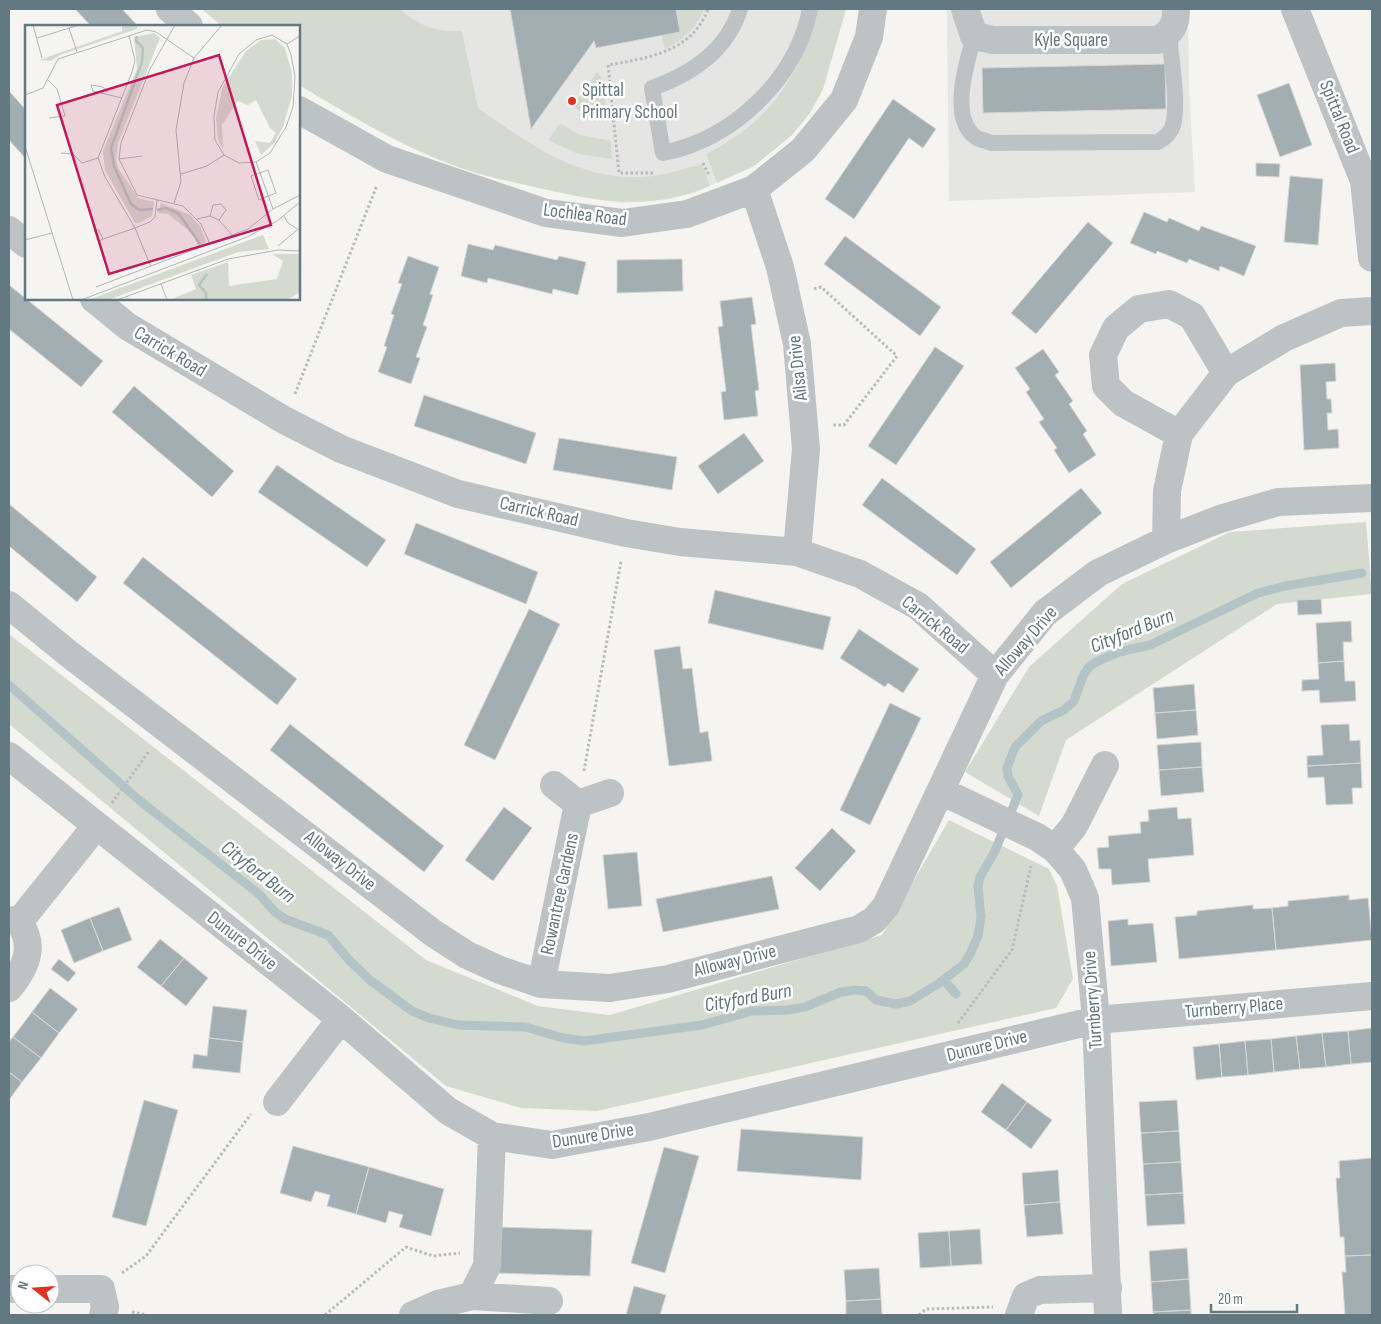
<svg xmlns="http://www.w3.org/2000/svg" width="1381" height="1324" viewBox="0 0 1381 1324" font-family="'Sofia Sans Condensed',sans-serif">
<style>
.built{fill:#e5e6e4}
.green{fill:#d5dad0}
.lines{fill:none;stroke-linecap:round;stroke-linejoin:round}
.stream{stroke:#b4c3c5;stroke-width:9}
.building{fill:#a3aeb2;stroke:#d6d5d3}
.path{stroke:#b7bbbd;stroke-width:3;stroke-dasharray:2.5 2.5;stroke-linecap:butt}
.service{stroke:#bdc3c5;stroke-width:16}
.minor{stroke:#bdc3c5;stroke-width:28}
.poi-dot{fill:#e32e22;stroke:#fff;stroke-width:2}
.labels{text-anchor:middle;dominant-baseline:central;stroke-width:5;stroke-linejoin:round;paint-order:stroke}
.street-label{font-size:19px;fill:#637982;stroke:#fff}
.poi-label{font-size:19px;fill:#637982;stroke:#fff;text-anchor:start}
.water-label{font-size:20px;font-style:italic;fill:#5a7678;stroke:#fff}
.inset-river{fill:none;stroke:#b4c3c5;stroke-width:2.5}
.inset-road{fill:none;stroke:#aeb8ba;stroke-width:1}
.view{fill:#c2185b;fill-opacity:0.15;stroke:#c2185b;stroke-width:2.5}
.inset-edge{fill:none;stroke:#637982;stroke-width:2.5}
</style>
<rect width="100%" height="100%" fill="#f5f4f0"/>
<path class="built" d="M202,9H846L823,89L810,113L792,135L754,166L691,194L665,200L620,203L571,195L498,178L462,168L409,146L299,85V26H222Z
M947,9H1188L1189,86L1195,192L949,201Z"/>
<path class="green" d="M202,9H400C419,26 436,32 462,31L478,108C530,145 585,185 653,176C669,174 686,168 702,164L710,186C650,211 600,202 539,188C513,182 486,177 461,168C404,148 351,116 299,85V26H222Z
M676,9H704C697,28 682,40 665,49L662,36L680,32Z
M817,9H846L823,89L810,113L792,135L754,166L717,183L706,154C769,123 800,77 817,9Z
M597,72L602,78L607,118L589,116L572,106Z
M560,123L580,135L611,141L612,159L578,154L548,140Z
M1366,522L1372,594L1277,604L1066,740L1039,816L965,772L1029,667L1122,584L1230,532Z
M9,634L426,960L538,1006L610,1015L882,935L949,820L1049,869L1057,886L1073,979L1056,1008L597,1111L521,1108L446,1086L9,724Z"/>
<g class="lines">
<path class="stream" d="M9,685L140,801L259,894L275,912L285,919L328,935L350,961L371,981L412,1011L429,1018L458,1025L525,1027L563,1038L584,1041L702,1025L752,1011L788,1010L805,1007L841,992L855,990L866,991L876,1000L896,1004L910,1001L938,984L964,964L970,954L978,936L981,917L978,886L980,877L995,851L1018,795L1008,776L1007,768L1015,747L1041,721L1064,710L1074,701L1083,676L1088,668L1096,662L1119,652L1150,645L1258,593L1285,586L1362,573
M944,980L956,994"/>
</g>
<path class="building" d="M75,9H122L138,26H91Z
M510,9H676L680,32L596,48L594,41L531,129Z
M1165,64L1166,109L983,113L982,68Z
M1289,83L1312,145L1280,157L1257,95Z
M9,91L26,110V159L9,140Z
M893,99L936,129L923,148L909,138L854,219L825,199Z
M1256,163L1280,164L1279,177L1256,176Z
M1290,176L1323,179L1318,245L1284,242Z
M1144,212L1167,222L1169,218L1199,231L1201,226L1256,246L1244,276L1220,266L1219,271L1189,259L1187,263L1157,251L1156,254L1130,243Z
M1088,222L1113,243L1036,334L1011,313Z
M845,236L941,307L920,336L824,264Z
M468,244L493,250L495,245L557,260L559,256L586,262L578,295L553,289L552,294L488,278L487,283L461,276Z
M408,256L439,267L430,294L433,295L423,325L427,327L416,357L420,358L411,384L378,372L387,347L384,346L394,315L391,314L402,284L398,283Z
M682,259L683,291L617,293V260Z
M9,285L103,361L81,387L9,329Z
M752,297L756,324L751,325L759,390L755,391L758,416L724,420L721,392L726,391L718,327L723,326L720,301Z
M935,347L964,366L896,465L868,446Z
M1043,349L1059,372L1055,375L1073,401L1069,404L1087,431L1083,434L1096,455L1069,473L1054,450L1057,448L1039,422L1044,419L1026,392L1030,389L1015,368Z
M1335,363L1336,381L1326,382L1327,399H1331L1332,413H1327L1328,430L1338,429L1339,448L1304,450L1300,365Z
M134,386L234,471L212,497L112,412Z
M424,395L536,433L526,464L414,426Z
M744,433L764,461L718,494L698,466Z
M559,438L677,457L672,490L553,470Z
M277,465L386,540L367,567L258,492Z
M882,478L976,549L957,575L862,505Z
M1081,488L1102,513L1011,588L990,562Z
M9,504L97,577L77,602L9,546Z
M416,523L538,572L526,604L404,554Z
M143,557L297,679L277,705L123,583Z
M715,590L831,617L823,650L708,623Z
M1321,599L1322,614L1298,615L1297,600Z
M529,609L560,624L495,760L464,745Z
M1351,621L1352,642H1343L1344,661L1318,663L1316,623Z
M859,629L919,669L903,693L888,683L885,687L840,658Z
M680,646L683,669L692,668L700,733L708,731L712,761L669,766L654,650Z
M1344,661L1345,681H1355L1356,701L1320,703L1319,690L1302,691V680L1319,679L1318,663Z
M1194,684L1196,710L1155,713L1153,688Z
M890,703L921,718L870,825L840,810Z
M1196,710L1198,735L1157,739L1155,713Z
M290,724L444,846L424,872L270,750Z
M1349,724L1350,741L1360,740L1361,763L1307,766V756L1323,755L1321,725Z
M1201,742L1202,767L1159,770L1157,745Z
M1361,763L1362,788H1352L1353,804L1326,805L1324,777L1308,778L1307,766Z
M1202,767L1204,792L1161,796L1159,770Z
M504,807L532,828L493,881L465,860Z
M1177,807L1178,819L1191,818L1194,855L1148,859L1150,882L1112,885L1111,869H1099L1097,848L1109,847L1108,836L1141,833L1140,822L1149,821L1148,810Z
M832,828L856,851L820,891L795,868Z
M637,852L642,906L608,909L603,855Z
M772,876L779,909L663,932L656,899Z
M1349,895V900L1368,898L1372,940L1276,950L1272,908L1288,906V901Z
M1253,905V909L1272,908L1276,950L1179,959L1175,917L1197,915V911Z
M119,907L132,940L103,951L90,918Z
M90,918L103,951L74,963L61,930Z
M1128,919V925L1153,923L1157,962L1111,966L1108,921Z
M160,939L184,958L161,986L137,967Z
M184,958L208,978L186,1006L161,986Z
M59,959L76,973L68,982L51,969Z
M50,988L78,1009L59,1033L32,1012Z
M213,1006L247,1010L243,1042L209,1038Z
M32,1012L59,1033L41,1058L13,1037Z
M1372,1028V1062L1351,1064L1348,1031Z
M1348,1031L1351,1064L1326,1067L1322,1033Z
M1322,1033L1326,1067L1300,1069L1296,1036Z
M1296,1036L1300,1069L1274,1072L1271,1039Z
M13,1037L41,1058L22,1082L9,1072V1042Z
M209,1038L243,1042L240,1073L192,1068L194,1054L207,1056Z
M1271,1039L1274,1072L1248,1075L1245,1041Z
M1245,1041L1248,1075L1222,1077L1219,1044Z
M1219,1044L1222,1077L1196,1080L1193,1047Z
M9,1072L22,1082L9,1100Z
M1002,1083L1027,1102L1006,1130L981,1112Z
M144,1100L178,1110L146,1226L112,1217Z
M1177,1100L1179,1131L1141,1133L1139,1102Z
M1027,1102L1052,1120L1031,1149L1006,1130Z
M741,1129L863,1137L861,1180L737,1171Z
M1179,1131L1181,1162L1143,1164L1141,1133Z
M293,1146L369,1167L356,1214L327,1206L330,1195L315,1191L311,1202L280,1193Z
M664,1147L699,1156L665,1273L631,1263Z
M1372,1158V1255L1345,1256L1344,1237H1340L1336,1178H1340L1339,1161Z
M1181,1162L1183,1193L1145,1195L1143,1164Z
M369,1167L444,1189L431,1236L399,1227L403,1215L389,1211L386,1223L356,1214Z
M1058,1170L1060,1202L1024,1205L1022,1173Z
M1183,1193L1185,1224L1147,1226L1145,1195Z
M1060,1202L1063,1234L1027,1237L1024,1205Z
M497,1227L592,1230L590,1276L495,1273Z
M980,1229L982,1264L951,1266L949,1231Z
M949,1231L951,1266L920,1268L918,1233Z
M1187,1248L1189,1279L1151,1282L1149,1251Z
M1372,1255V1315H1345L1342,1272H1346L1345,1256Z
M879,1268L881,1299L846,1301L844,1270Z
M1189,1279L1191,1310L1153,1312L1151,1282Z
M634,1286L666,1295L660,1315H626Z
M881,1299L882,1315H846V1301Z
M1191,1310V1315H1154L1153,1312Z"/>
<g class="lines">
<path class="path" d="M703,163L709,175
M653,173H619L608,65C648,58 692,52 708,9
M814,289L821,287L897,356L844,425H832
M295,394L377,185
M584,771L621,561
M112,803L149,751
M958,1023L1012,950L1031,866
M122,1273L146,1256L251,1114
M132,1312L147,1315
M325,1315L406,1247L433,1256L460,1253
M919,1315L926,1309L993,1307"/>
<path class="service" d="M740,9C727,50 692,74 652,88L663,153C733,139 796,80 810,9
M974,36C967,62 948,120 977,138C981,140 987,141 992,143L1158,142C1165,138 1171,133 1173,125C1179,104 1171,58 1169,35"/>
<path class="minor" d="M170,9L189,26
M965,9L974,36L993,40H1157C1172,33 1176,25 1176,9
M1295,9L1364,181L1372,258
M299,110L387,159L546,213L622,223L687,214L754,189L803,150L844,100L869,37L873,9
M754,189L780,267L797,344L806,449L797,552
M9,230L26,244
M94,299L127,326L284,420L341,449L458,494L626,533L680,542L797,552L860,574L918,606L995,675
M1179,434L1123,403L1106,386L1103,355L1116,328L1139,309L1169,304L1192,316L1226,373
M1166,540L1167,491L1179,434L1226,373L1284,338L1341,313L1372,311
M9,605L69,654L433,933L467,955L500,970L541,984L610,988L668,979L859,929L874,920L886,906L995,675L1045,613L1098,573L1166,540L1220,519L1278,502L1372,498
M9,756L341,1019L448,1111L492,1136L552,1145L649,1127L1096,1020L1372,996
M554,785L578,804L610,793
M941,791L1037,837L1055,849L1073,870L1085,898L1096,1020L1108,1315
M1055,849L1074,826L1105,765
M9,920L19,922C36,946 26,968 9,988
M19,922L96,826
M541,984L578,804
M277,1102L341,1019
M9,1289H20
M50,1289H101L105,1307L103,1315
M472,1296L549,1301
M413,1315L438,1304L472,1296L487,1266L492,1136
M1019,1315L1026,1296L1040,1290L1108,1288"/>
</g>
<circle class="poi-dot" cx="572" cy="101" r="5"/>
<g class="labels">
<g class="street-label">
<text x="1071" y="40">Kyle Square</text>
<text transform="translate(1339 117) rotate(68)">Spittal Road</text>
<text transform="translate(585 215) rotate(7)">Lochlea Road</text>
<text transform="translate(170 352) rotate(31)">Carrick Road</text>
<text transform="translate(798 368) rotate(-96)">Ailsa Drive</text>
<text transform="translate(539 512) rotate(13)">Carrick Road</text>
<text transform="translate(935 625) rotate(39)">Carrick Road</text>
<text transform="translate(1026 641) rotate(-49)">Alloway Drive</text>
<text transform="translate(340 861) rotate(38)">Alloway Drive</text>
<text transform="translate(560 894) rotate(-78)">Rowantree Gardens</text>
<text transform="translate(242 941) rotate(38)">Dunure Drive</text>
<text transform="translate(735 961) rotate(-14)">Alloway Drive</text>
<text transform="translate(1093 1000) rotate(-94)">Turnberry Drive</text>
<text transform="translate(1234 1008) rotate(-5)">Turnberry Place</text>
<text transform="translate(987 1046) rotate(-14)">Dunure Drive</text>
<text transform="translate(593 1136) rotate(-9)">Dunure Drive</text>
</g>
<g class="poi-label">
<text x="582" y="90">Spittal<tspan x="582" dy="22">Primary School</tspan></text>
</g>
<g class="water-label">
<text transform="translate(1132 631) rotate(-22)">Cityford Burn</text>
<text transform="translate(258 872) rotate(38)">Cityford Burn</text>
<text transform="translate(748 998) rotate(-10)">Cityford Burn</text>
</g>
</g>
<g transform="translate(25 25)">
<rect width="275" height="275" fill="#f5f4f0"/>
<path d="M97,0H112V4L35,30L26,36L14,35L97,6ZM129,8L135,13L93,118L91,134L93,143L113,173L129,177L127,191L114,198H110L80,145L78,126L112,44L109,12ZM250,14L260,23L267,48V71L258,102L249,118L236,130L230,116L245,118L251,108L245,103L231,75L223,80L213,76L197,100L198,124L193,114L191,93L198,61L221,26L236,15ZM136,178L165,190L175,201L181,217L173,221L168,209L143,189L133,188ZM238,210L244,224L213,227L83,275H63ZM247,229H275V267L262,275H145L171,264L166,250L203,237L204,261L252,254L258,236Z" fill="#d5dad0"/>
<path class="inset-river" d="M112,11L111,16L118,23L117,37L86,123L89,141L106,179L114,185L128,184M132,185L141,183L154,189L175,219M181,275V268L174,260L182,249"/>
<path class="inset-road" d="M8,0L17,33M150,0L125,44L96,118L94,134L112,170L158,181L176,199L185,219M44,3L52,27M104,10L110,36L107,47L73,133L80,152L110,203L126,242M247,10L262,19L266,30L270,51L268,82L261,102L245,128L231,137L214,138L199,130L190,115L189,91L193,67L214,29L231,15ZM12,13L54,0M262,19L275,11M23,55L32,64L40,91L24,93M82,67L78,62L66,60L68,66L97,73M0,70L18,63L33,34L122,5L131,7L169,33M0,121L48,275M36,128L48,129L57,138L73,133M94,134L117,131M231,137L248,184M243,145L251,168L234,175L226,151ZM156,149L182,141L199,130M149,178L156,157L151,105L159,58L169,33L197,0M185,191L188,180L196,179L201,185L194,195M259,191L263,198L274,205M172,194L185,191L194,195L208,211M78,214L74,205H69L74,216L78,214L110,203L125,197L130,192L132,175M0,215L27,208M253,221L272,205M136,259L142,275M71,262L223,204L248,184L275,170M56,275L222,212L252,196L275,177M92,275L203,234L253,225L275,226"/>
<path class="view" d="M194,30L246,200L84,249L32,80Z"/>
<rect width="275" height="275" class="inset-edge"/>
</g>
<rect width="1381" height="1324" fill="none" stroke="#637982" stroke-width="20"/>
<g transform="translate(35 1289) rotate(287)"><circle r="24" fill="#ffffff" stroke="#c1c9cd"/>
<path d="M0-4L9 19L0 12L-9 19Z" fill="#e32e22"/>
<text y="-8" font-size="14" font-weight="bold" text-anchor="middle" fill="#637982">N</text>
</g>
<path d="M1211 1304v8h86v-8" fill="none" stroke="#637982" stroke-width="2.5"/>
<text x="1218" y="1304" font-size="15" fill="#637982" stroke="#ffffff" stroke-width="4" paint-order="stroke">20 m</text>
</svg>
